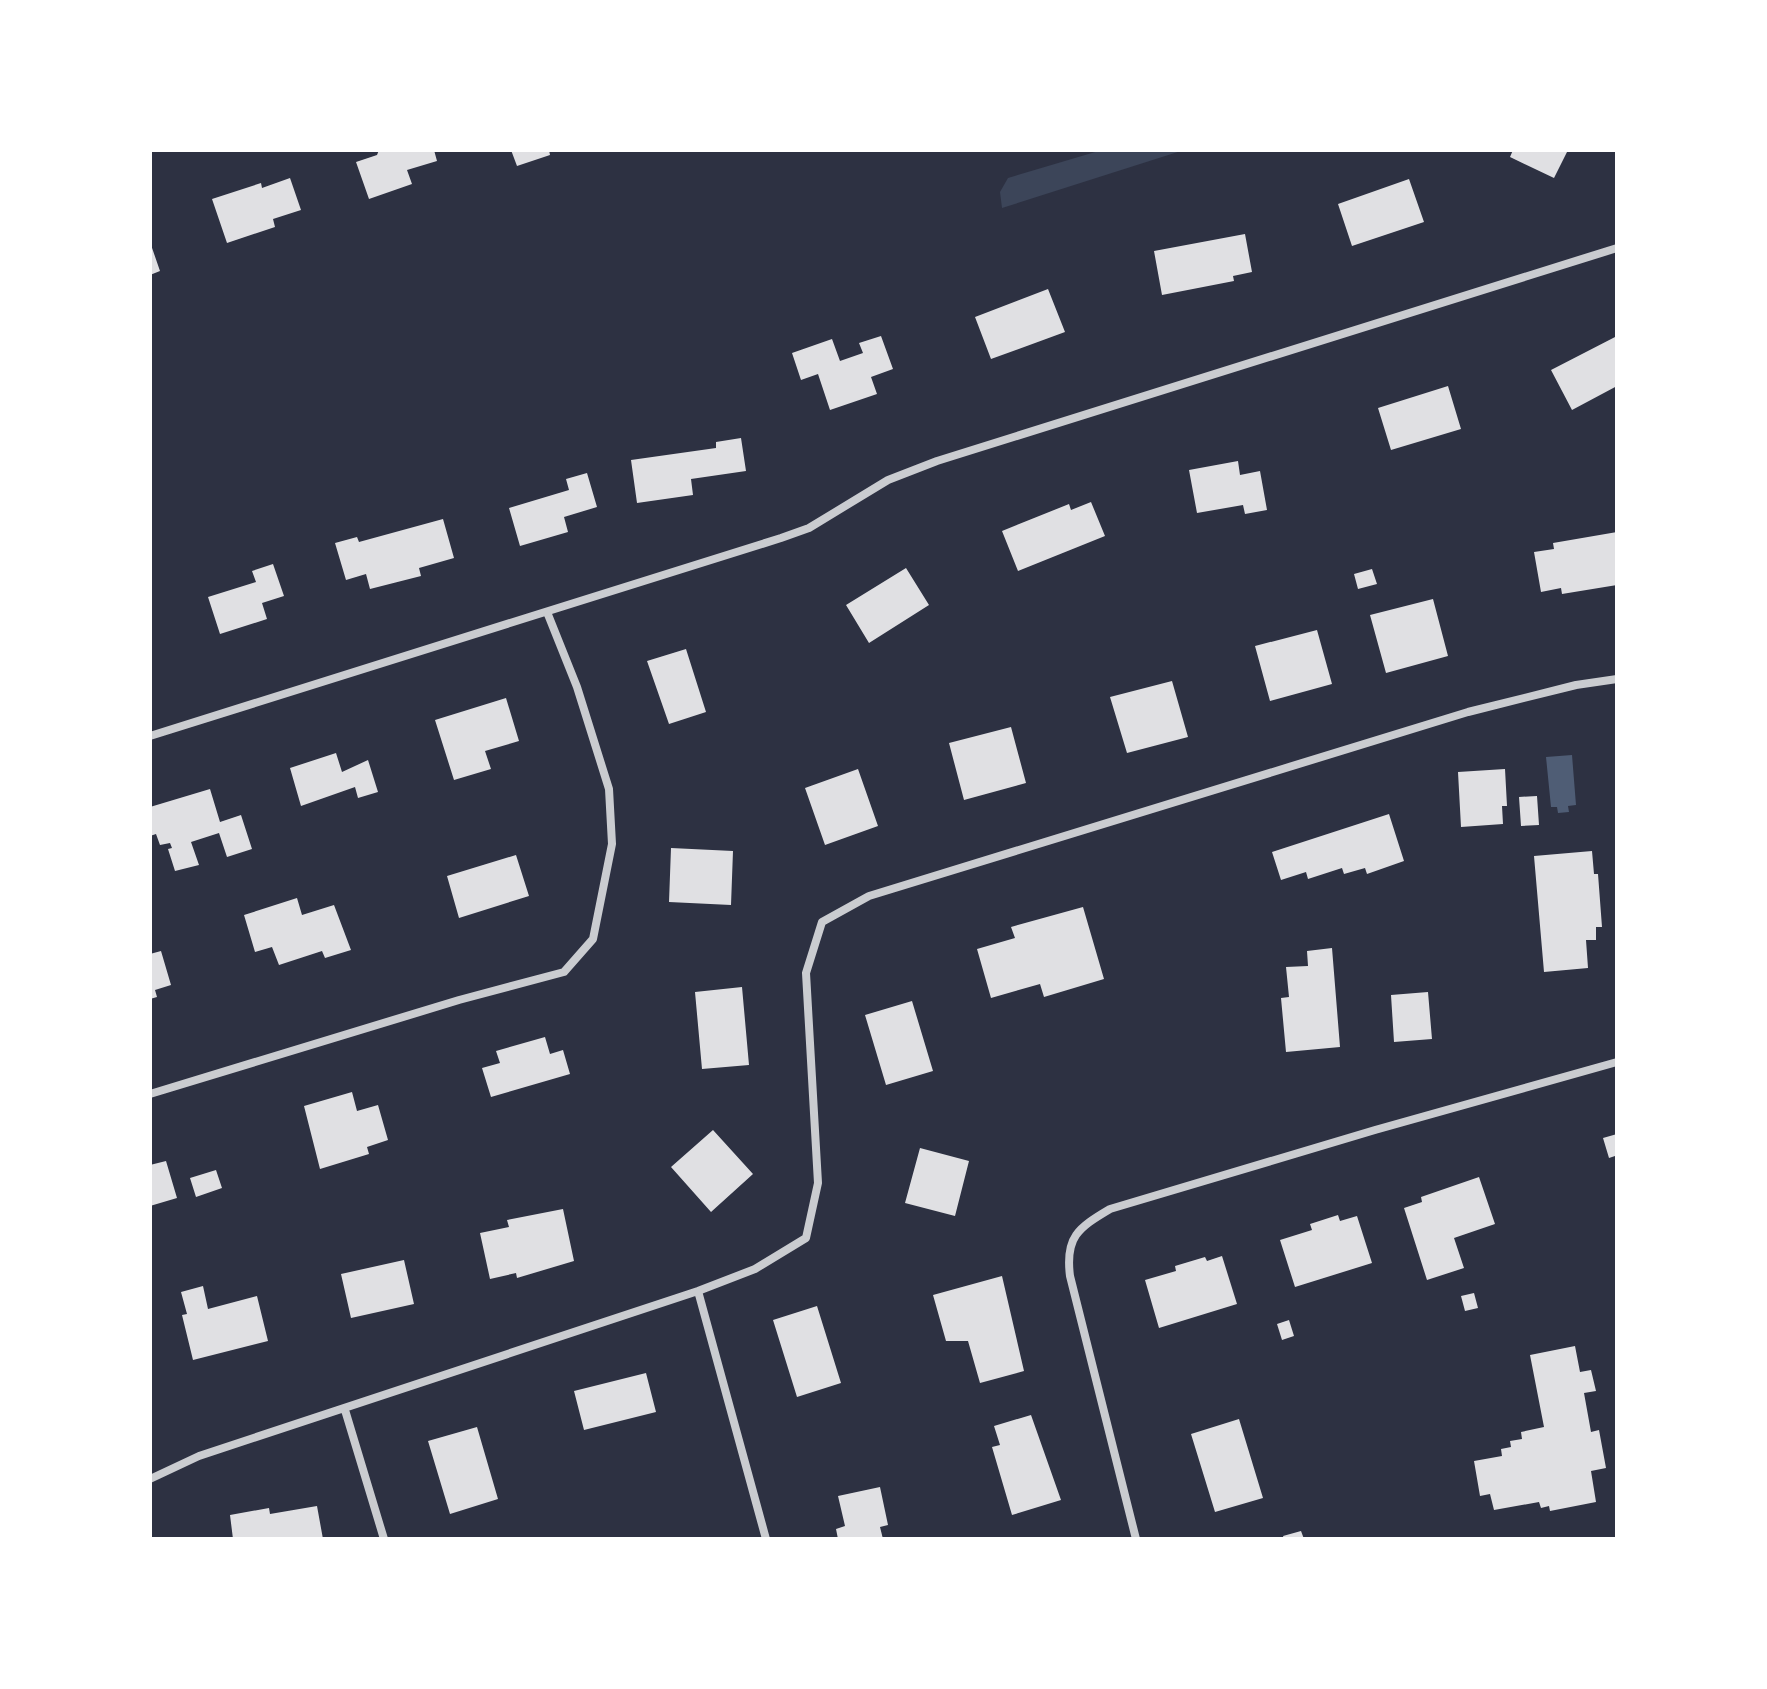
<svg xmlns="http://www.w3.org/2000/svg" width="1767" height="1689" viewBox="0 0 1767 1689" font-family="'Open Sans',sans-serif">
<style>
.green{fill:#3c4559}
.water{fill:#4f5d75}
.building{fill:#e0e0e3}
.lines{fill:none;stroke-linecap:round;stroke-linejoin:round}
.minor{stroke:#caccd0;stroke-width:8}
</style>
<rect width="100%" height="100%" fill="#2d3142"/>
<path class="green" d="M1102,150H1184L1002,208L1000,192L1008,178Z"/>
<path class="water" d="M1572,755L1576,805L1568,806L1569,812L1558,813L1557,807H1551L1546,757Z"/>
<path class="building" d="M379,150H434L437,161L407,170L412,184L369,199L356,162L377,155Z
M511,150H549L550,155L517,166Z
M1513,150H1568L1554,178L1510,157Z
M290,178L301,210L273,219L275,227L227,243L212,199L261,183L262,188Z
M1409,179L1424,222L1352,246L1338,204Z
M1245,234L1252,272L1233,276L1234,281L1162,295L1154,251Z
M150,242L160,271L150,275Z
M1048,289L1065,332L991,359L975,317Z
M881,336L893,369L871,377L877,394L830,410L818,374L801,380L792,353L832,339L840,361L863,353L859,343Z
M1617,336V386L1572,410L1551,370Z
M1448,386L1461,429L1391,450L1378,408Z
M741,438L746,471L691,479L693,495L637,503L631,460L716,448V442Z
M1238,461L1240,475L1260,471L1267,510L1245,514L1243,505L1197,513L1189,470Z
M587,473L597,507L564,517L568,532L520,546L509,508L569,490L566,479Z
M1091,502L1105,536L1018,571L1002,531L1069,504L1071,510Z
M443,519L454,558L419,568L421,576L370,589L366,574L346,580L335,543L357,537L359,542Z
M1617,532V585L1562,594L1561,588L1541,592L1534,552L1554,549L1553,543Z
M273,564L284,596L262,603L267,619L220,634L208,597L256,582L252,571Z
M906,568L929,605L869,643L846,605Z
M1372,569L1377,584L1358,589L1354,574Z
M1433,599L1448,656L1386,673L1370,615Z
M1317,630L1332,684L1270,701L1255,646Z
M686,649L706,712L669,724L647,661Z
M1172,681L1188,737L1127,753L1110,697Z
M506,698L519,741L485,751L491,769L454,780L435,720Z
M1011,727L1026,783L964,800L949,743Z
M336,753L342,772L368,760L378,792L358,798L355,787L301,806L290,768Z
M858,769L878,826L825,845L805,788Z
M1505,769L1507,806H1502L1503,824L1461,827L1458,772Z
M210,789L220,822L241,815L252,849L227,857L219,833L191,842L199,865L175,871L168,849L172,848L170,843L160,845L156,834L150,836V807Z
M1537,796L1539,825L1521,826L1519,797Z
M1389,814L1404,861L1367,874L1365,868L1344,874L1342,868L1308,879L1306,872L1281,880L1272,852Z
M671,848L733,851L731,905L669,902Z
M1592,851L1594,874H1598L1602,927H1596V940H1586L1588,968L1544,972L1534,856Z
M516,855L529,896L459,918L447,876Z
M297,898L302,915L334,905L351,950L325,958L322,951L279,965L272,947L255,952L244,915Z
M1083,907L1104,979L1044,997L1040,984L991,998L977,949L1015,938L1011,927Z
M1332,948L1340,1047L1286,1052L1281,998L1289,997L1286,967L1308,966L1307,951Z
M161,951L171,985L155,990L157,997L150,999V954Z
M742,987L749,1065L702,1069L695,992Z
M1428,992L1432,1039L1394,1042L1391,995Z
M912,1001L933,1071L886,1085L865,1015Z
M545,1037L550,1054L563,1050L570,1074L491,1097L482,1068L500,1063L496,1051Z
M352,1092L357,1111L378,1105L388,1140L367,1147L369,1154L320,1169L304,1106Z
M713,1130L753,1174L711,1212L671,1167Z
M1617,1134V1161H1616L1615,1156L1609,1158L1603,1138Z
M920,1148L969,1161L955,1216L905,1203Z
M166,1161L177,1198L150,1206V1165Z
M216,1170L222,1188L196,1197L190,1178Z
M1479,1177L1495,1224L1454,1238L1464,1268L1427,1280L1404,1208L1422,1202L1421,1197Z
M563,1209L574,1261L517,1278L516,1273L490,1279L480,1233L509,1227L507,1220Z
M1338,1215L1340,1221L1357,1216L1372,1263L1295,1287L1280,1240L1312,1230L1310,1224Z
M1222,1256L1237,1304L1159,1328L1145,1280L1176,1271L1175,1266L1205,1257L1207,1261Z
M404,1260L414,1304L351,1318L341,1274Z
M1002,1276L1024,1371L980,1383L968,1341H946L933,1295Z
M203,1286L208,1309L257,1296L268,1341L193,1360L182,1315L187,1314L181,1292Z
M1474,1293L1478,1308L1465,1311L1461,1296Z
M817,1306L841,1383L797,1397L773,1320Z
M1289,1320L1294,1336L1282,1340L1277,1324Z
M1575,1346L1580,1372L1591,1370L1596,1391L1584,1393L1591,1432L1599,1430L1606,1468L1591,1471L1596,1502L1550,1511L1549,1506L1541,1508L1539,1502L1494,1510L1490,1494L1480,1496L1474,1461L1502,1456L1501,1449L1511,1447L1510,1441L1522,1439L1521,1432L1544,1427L1530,1355Z
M646,1373L656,1412L584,1430L574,1391Z
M1031,1415L1061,1500L1012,1515L992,1447L1000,1445L994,1426Z
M1239,1419L1263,1498L1215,1512L1191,1434Z
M477,1427L498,1499L450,1514L428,1441Z
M880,1487L888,1525L880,1527L883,1539H838L836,1529L845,1526L838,1496Z
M317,1506L323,1539H233L230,1515L269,1508L270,1514Z
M1301,1531L1304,1539H1284L1283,1536Z"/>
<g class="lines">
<path class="minor" d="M150,736L781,538L809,528L888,480L937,461L1617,248
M150,1094L459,1000L564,972L593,939L612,844L609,789L577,687L547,612
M698,1291L766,1539
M345,1410L384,1539
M150,1479L199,1456L698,1291L755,1269L806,1238L818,1183L806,973L822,922L869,896L1468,712L1576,685L1617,679
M1136,1539L1070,1276C1065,1237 1078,1228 1110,1209L1375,1130L1617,1062"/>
</g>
<rect width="1767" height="1689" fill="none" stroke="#ffffff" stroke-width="304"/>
</svg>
